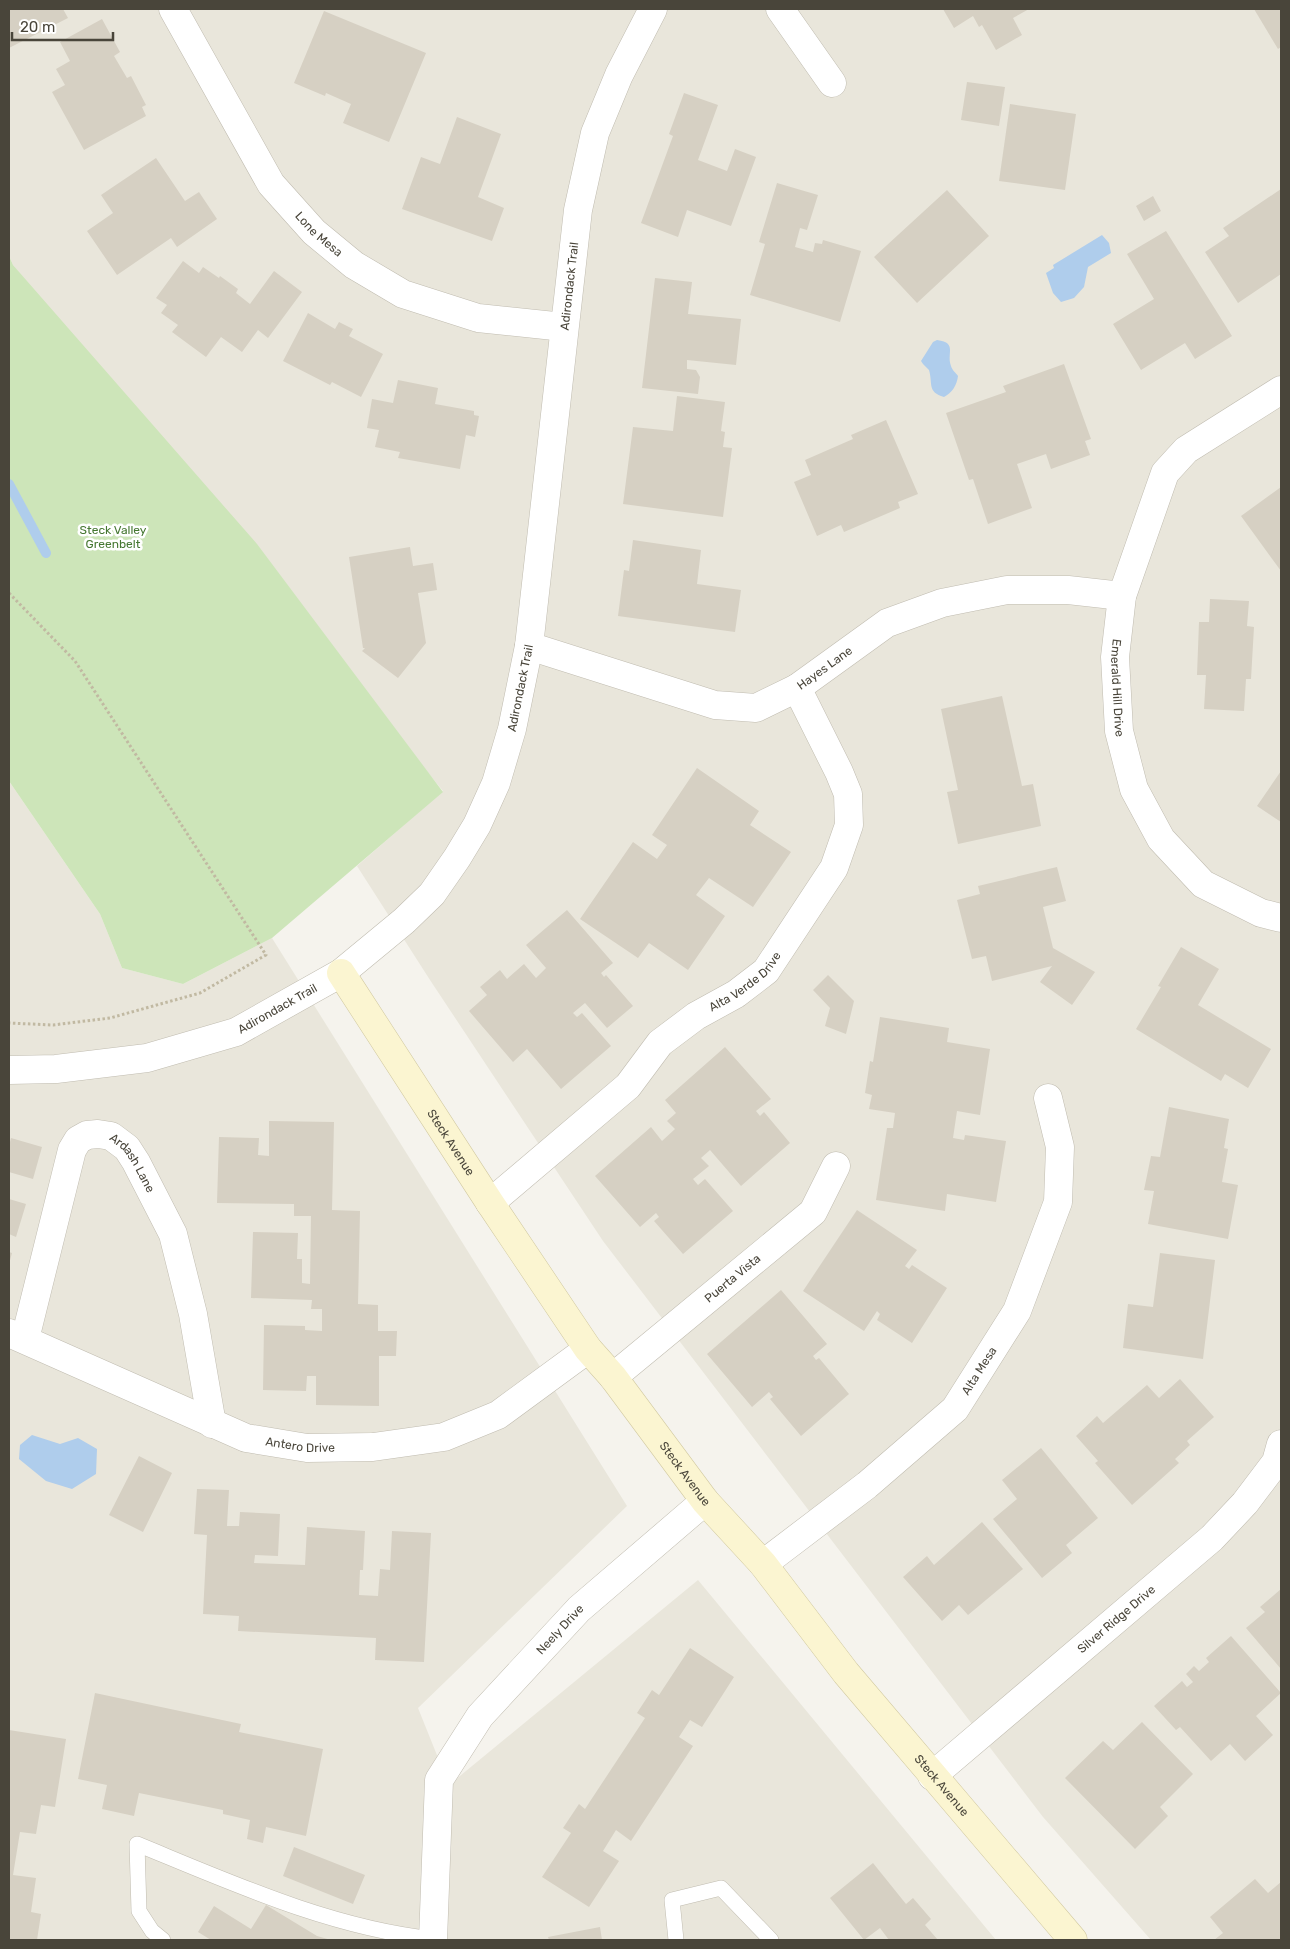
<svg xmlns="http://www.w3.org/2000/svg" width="1290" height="1949" viewBox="0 0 1290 1949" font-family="Rubik,sans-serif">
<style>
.residential{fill:#e9e6db}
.green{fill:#cde5b9}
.water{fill:#afcdec}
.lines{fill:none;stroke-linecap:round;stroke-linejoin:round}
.stream{stroke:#afcdec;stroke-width:10}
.building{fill:#d6d0c3}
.lane-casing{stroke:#c0bcb0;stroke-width:16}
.street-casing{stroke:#c0bcb0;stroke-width:29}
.secondary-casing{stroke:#d1c9a0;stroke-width:29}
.path{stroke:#c1b9a2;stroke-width:3;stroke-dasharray:2.5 2.5;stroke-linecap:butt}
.lane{stroke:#fff;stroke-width:15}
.street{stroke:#fff;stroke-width:28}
.secondary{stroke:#fbf5d1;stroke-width:28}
.labels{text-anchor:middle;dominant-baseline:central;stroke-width:5;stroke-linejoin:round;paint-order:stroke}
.street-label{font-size:12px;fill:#49453a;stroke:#fff}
.park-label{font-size:12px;fill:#457731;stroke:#fff}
</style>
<rect width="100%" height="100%" fill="#f5f3ed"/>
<path class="residential" d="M9,9H1281V1940H1151L1043,1817L603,1241L430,980L357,866L443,791L13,265L9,256Z
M9,781L100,914L122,968L183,984L272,938L627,1506L418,1708L449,1785L698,1580L996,1940H9Z"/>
<path class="green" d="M9,256L13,265L257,544L443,792L272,938L183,984L122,968L100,914L9,781Z"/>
<path class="water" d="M1102,235L1109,243L1111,253L1088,267L1084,287L1074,298L1061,302L1053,293L1046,273L1054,268L1053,265Z
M937,340C958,343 946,353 951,366C952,370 956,373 958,376C957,385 952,393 944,397C927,392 933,384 929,370L923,364L921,361L933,342Z
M32,1435L60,1444L78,1438L97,1449L96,1474L72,1489L46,1481L19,1459L20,1445Z"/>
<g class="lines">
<path class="stream" d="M9,484L46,553"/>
</g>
<path class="building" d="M9,9H63L68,18L9,48Z
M943,9H1029L1013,18L1022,35L996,50L982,25L979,27L973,16L954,28Z
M1254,9H1281V47L1278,49Z
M324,11L426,53L389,142L343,123L351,104L326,93L325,96L294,83Z
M102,19L120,52L114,56L127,78L131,76L146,105L142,107L146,116L84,150L52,92L65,85L56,69L70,61L60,42Z
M967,82L1005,87L999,126L961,120Z
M684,93L718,105L698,160L727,171L735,149L756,157L731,226L687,210L678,237L641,223L673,136L669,134Z
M1010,104L1076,114L1065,190L999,181Z
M457,117L501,134L478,197L504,208L492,241L402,209L421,157L440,164Z
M156,158L185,201L199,192L217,219L177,247L171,238L117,275L87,231L113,213L101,195Z
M777,183L818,195L807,230L800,228L795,247L813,252L815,243L822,244L823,240L861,251L840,322L750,295L765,244L759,242Z
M1281,189V274L1238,303L1205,252L1229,236L1223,228Z
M947,190L989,236L917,303L874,257Z
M1153,196L1161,211L1144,221L1136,206Z
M1166,231L1232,336L1195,359L1185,343L1141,370L1113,324L1154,299L1127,254Z
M183,261L199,273L203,267L219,278L220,276L238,289L236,293L250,304L274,271L302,292L268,338L258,330L242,352L221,337L206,357L172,332L178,325L161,313L167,305L156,298Z
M655,278L692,282L688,314L741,319L736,365L687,360V369L696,370L700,377L698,394L642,388Z
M308,313L335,329L339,322L353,329L349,336L383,354L361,397L332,382L330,385L283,361Z
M1064,364L1091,439L1085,441L1090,455L1051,469L1046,454L1017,464L1032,508L988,524L973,479L969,480L946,413L1006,392L1003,386Z
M398,380L438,388L435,404L474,411V415L479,416L475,437L466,435L460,469L398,458L400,452L375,447L379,430L367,428L372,399L393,403Z
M677,396L725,402L721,431L725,432L723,447L732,448L723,517L623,504L633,427L673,431Z
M886,420L918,494L898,502L900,508L844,532L841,525L817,536L794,482L811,475L805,460L853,439L851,435Z
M1281,487V571L1241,516Z
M633,540L701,550L697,584L741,590L735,632L618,616L624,570L629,571Z
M410,547L413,566L433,563L437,590L418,593L426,643L398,678L362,651L365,648H363L349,557Z
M1210,599L1249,601L1247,626L1254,627L1251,679H1246L1244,711L1204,709L1206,675H1197L1199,622H1209Z
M1002,696L1022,786L1033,784L1041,826L958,844L947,792L958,790L941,709Z
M697,768L759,811L750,825L791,852L753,907L709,878L696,895L725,916L688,970L649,943L638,958L580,919L633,842L657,859L667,845L652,835Z
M1281,771V822L1257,806Z
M1057,867L1066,901L1043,907L1053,948L1095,972L1072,1005L1040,982L1052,966L992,981L986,956L972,959L957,900L980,894L978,886Z
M567,910L613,963L601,973L604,977L606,975L633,1006L607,1028L585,1003L573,1013L577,1017L582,1013L611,1046L561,1089L527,1049L513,1062L469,1011L487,995L480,987L500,970L507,979L524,964L536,978L546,968L526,945Z
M1181,947L1219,969L1198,1005L1271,1049L1248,1088L1225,1074L1221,1081L1136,1029L1161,987L1158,986Z
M828,975L854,1001L846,1034L825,1026L830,1008L813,990Z
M880,1017L949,1028L947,1042L990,1049L980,1115L957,1111L953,1138L964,1140L965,1135L1006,1141L996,1202L947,1194L945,1211L876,1200L887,1128H893L895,1113L869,1109L872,1095L865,1093L870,1061L873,1062Z
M725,1047L771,1099L756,1111L760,1116L764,1112L790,1143L741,1186L710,1150L701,1158L709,1166L693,1179L698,1185L705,1179L733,1211L683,1254L654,1221L659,1217L656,1213L640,1227L595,1176L651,1127L662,1141L675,1129L667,1121L676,1113L665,1100Z
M1169,1107L1229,1119L1224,1148L1228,1149L1222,1182L1238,1185L1228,1239L1148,1224L1154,1191L1144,1190L1151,1156L1160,1157Z
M269,1121L334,1122L332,1210L360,1211L358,1304L378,1305V1331H397L396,1356H379V1406L316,1405V1376H307L306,1391L263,1390L264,1325L305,1326V1330L322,1331V1309H311L312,1300L251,1298L253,1232L298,1233L297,1259H302V1283L310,1284L311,1216H294V1204L217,1203L219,1137L259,1138L258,1155L269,1156Z
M11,1138L42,1147L33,1179L9,1172V1146Z
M9,1199L26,1204L16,1237L9,1234Z
M857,1210L917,1250L905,1266L909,1269L912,1265L947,1288L912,1343L877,1320L880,1314L877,1311L864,1331L803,1291Z
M9,1252L12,1253L9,1264Z
M1160,1253L1215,1260L1203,1359L1123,1348L1128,1304L1153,1307Z
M781,1290L827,1344L813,1356L816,1360L819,1358L849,1394L801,1436L770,1399L773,1397L769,1392L752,1407L707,1354Z
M1180,1379L1214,1417L1187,1441L1190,1445L1175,1459L1179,1463L1132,1505L1095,1463L1098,1461L1076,1436L1097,1416L1103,1423L1147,1385L1159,1398Z
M1041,1448L1098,1518L1066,1545L1072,1553L1042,1578L993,1519L1017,1499L1002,1480Z
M139,1456L172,1473L143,1532L109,1515Z
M197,1489L229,1490L227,1526H239L240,1512L280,1514L278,1556L255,1555L254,1563L305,1565L307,1527L365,1531L363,1570H360L359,1595L378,1596L380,1569L390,1570L392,1531L431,1533L424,1662L375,1660L376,1638L238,1631L239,1616L203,1614L207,1535L194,1534Z
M982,1522L1023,1569L968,1615L959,1605L942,1621L903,1577L927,1556L934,1565Z
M1281,1589V1669L1246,1628L1265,1612L1260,1607Z
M1231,1636L1281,1693L1256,1716L1273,1735L1245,1761L1230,1744L1211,1761L1180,1727L1176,1730L1154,1706L1182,1681L1187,1687L1193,1682L1186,1674L1194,1666L1199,1671L1209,1662L1206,1658Z
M690,1648L734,1677L702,1727L690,1720L679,1737L693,1746L631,1841L616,1830L603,1851L619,1861L589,1907L542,1877L571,1833L563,1828L579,1804L585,1809L645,1718L637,1713L652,1690L659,1695Z
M95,1693L241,1724L239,1732L323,1749L306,1836L266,1827L263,1843L247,1839L250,1820L223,1814V1810L139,1793L134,1816L102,1809L107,1785L78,1779Z
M1142,1722L1193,1774L1160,1807L1168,1816L1135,1849L1065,1778L1103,1741L1113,1750Z
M9,1730L66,1739L55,1807L41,1805L36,1834L20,1832L13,1875L36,1878L31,1912L41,1914L37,1940H9Z
M294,1847L365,1875L353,1904L283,1876Z
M873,1863L906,1904L913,1898L931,1919L925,1925L938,1940H889L880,1928L864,1940L830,1898Z
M1255,1879L1268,1893L1281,1882V1940H1214L1223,1933L1210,1917Z
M266,1905L317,1936L331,1940H211L198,1932L214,1906L251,1929Z
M600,1927L602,1940H549L548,1937Z"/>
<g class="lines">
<defs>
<path id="lane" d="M163,1940L152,1931L139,1911L137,1844C232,1883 331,1928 434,1939
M676,1940L672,1900L721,1888L771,1940"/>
<g id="street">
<path id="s1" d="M173,9L271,184L314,232L354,265L403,294L478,318L564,327"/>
<path d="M780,9L832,83"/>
<path id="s2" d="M1281,390L1186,450L1165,473L1122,596L1115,657L1119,731L1134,789L1161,839L1203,884L1261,913L1281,918"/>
<path id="s3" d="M529,646L715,705L756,708L797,688L887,623L942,603L1007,590H1068L1122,596"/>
<path id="s4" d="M9,1070L56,1069L147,1058L236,1032L341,973L404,921L432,894L457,858L477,825L496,783L512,729L529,646L578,210L595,133L619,75L653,9"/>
<path id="s5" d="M490,1203L628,1086L660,1043L696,1016L736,994L766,971L834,868L849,825L848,794L839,772L797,688"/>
<path id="s6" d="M9,1333L246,1438L307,1448L373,1447L444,1437L498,1415L588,1349"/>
<path id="s7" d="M25,1339L72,1150L78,1140L87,1135L98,1134L111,1136L127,1148L136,1162L173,1234L193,1314L212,1424"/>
<path id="s8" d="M613,1377L813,1212L836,1166"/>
<path id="s9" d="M763,1564L867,1485L955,1409L1017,1311L1058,1202L1060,1147L1048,1098"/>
<path id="s10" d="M932,1776L1212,1538L1245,1503L1276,1462L1281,1444"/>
<path id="s11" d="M433,1940L439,1780L480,1716L579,1609L705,1501"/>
</g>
<g id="secondary">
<path id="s12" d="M341,973L490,1203L588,1349L613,1377L705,1501L763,1564L846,1673L1073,1940"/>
</g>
</defs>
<use href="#lane" class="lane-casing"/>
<use href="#street" class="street-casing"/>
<use href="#secondary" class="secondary-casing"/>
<path class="path" d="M9,593L75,661L266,955L200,993L110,1018L53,1025L9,1023"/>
<use href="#lane" class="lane"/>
<use href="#street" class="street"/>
<use href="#secondary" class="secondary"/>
</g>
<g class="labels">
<g class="street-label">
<text stroke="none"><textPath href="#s1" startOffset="270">Lone Mesa</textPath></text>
<text stroke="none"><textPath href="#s4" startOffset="1104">Adirondack Trail</textPath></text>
<text stroke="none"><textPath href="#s3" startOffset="316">Hayes Lane</textPath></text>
<text stroke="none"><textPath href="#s2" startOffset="366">Emerald Hill Drive</textPath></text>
<text stroke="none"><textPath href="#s4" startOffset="699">Adirondack Trail</textPath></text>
<text stroke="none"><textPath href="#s5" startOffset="340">Alta Verde Drive</textPath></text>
<text stroke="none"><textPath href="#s4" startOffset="279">Adirondack Trail</textPath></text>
<text stroke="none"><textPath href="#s12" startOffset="202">Steck Avenue</textPath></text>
<text stroke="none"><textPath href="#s7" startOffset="276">Ardash Lane</textPath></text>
<text stroke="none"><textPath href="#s8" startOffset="155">Puerta Vista</textPath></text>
<text stroke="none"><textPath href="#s9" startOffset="292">Alta Mesa</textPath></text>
<text stroke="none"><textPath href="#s6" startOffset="314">Antero Drive</textPath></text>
<text stroke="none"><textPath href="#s12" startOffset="608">Steck Avenue</textPath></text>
<text stroke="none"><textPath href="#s10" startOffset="242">Silver Ridge Drive</textPath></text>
<text stroke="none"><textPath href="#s11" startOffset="354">Neely Drive</textPath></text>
<text stroke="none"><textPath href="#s12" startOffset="1012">Steck Avenue</textPath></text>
</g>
<g class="park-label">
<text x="113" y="530">Steck Valley<tspan x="113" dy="14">Greenbelt</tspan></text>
</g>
</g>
<rect width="1290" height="1949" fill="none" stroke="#49453a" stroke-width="20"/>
<path d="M12 32v8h101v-8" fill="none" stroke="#49453a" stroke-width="2.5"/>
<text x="20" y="32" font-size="15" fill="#49453a" stroke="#ffffff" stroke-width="4" paint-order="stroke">20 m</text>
</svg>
